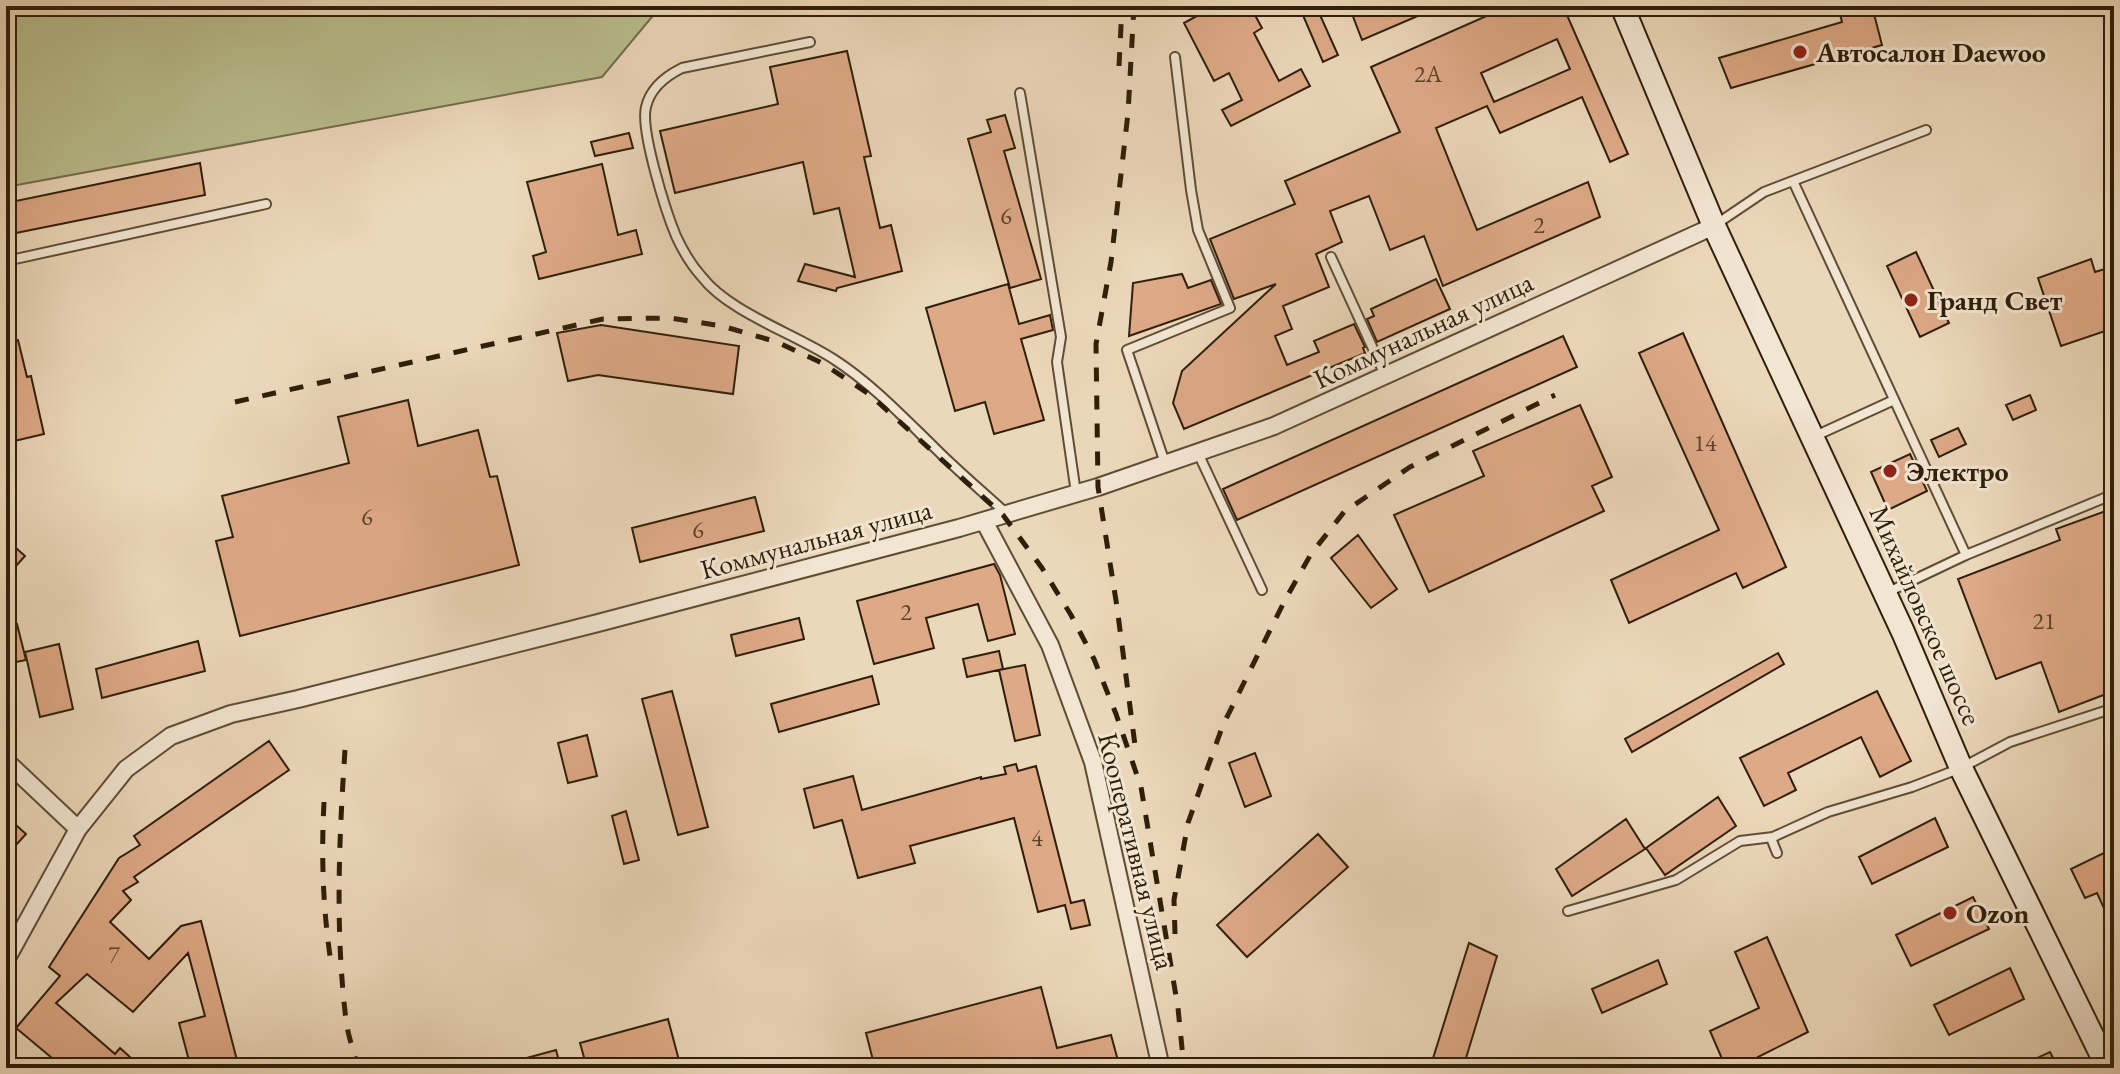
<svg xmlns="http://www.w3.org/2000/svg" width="2120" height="1074" viewBox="0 0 2120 1074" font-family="'EB Garamond',serif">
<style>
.green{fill:#babe8e;stroke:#746e4c;stroke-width:2}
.building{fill:#dea987;stroke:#2f1f09;stroke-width:2;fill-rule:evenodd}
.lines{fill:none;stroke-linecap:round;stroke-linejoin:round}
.lane-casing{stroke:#5e4d35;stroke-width:12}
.street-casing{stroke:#5e4d35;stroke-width:20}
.secondary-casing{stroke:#2f1f09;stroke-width:26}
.lane{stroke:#f2e5d2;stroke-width:8}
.street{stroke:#f2e5d2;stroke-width:16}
.secondary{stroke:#f2e5d2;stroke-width:22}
.rail{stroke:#2f1f09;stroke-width:5;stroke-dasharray:14 14;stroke-linecap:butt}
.poi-dot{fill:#8f2418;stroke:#f2e5d2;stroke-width:3}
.labels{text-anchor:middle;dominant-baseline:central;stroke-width:6;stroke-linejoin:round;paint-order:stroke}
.number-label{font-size:24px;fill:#5b4228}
.poi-label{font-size:28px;font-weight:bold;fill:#2f1f09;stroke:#f2e5d2;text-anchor:start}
.street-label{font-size:28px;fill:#2f1f09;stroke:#f2e5d2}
</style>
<rect width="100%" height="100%" fill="#ebd7b9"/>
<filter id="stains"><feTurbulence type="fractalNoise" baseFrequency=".0025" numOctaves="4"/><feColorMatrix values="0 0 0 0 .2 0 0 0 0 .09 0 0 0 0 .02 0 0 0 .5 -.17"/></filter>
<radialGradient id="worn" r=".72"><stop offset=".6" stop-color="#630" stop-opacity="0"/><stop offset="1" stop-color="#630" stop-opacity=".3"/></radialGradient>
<path class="green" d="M6,6H661L602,77L6,187Z"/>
<path class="building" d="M1215,6H1250L1262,28L1254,33L1279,81L1301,69L1310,86L1231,126L1222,110L1242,100L1229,73L1214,81L1184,23Z
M1299,6H1316L1338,55L1323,62Z
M1349,6H1441L1362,40Z
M1509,6H1563L1628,154L1610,162L1582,97L1500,133L1487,106L1436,128L1477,230L1588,182L1600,217L1443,286L1424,236L1390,250L1369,196L1330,211L1342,242L1316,254L1329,287L1283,306L1292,329L1275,336L1287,365L1319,352L1314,341L1354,324L1365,347L1363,348L1365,353L1184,429L1173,403L1182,371L1276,284L1234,299L1210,239L1295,204L1285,181L1400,132L1371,67ZM1557,39L1570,69L1494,102L1481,73Z
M1838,6H1872L1882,45L1731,88L1719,58L1842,22Z
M847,51L871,156L864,157L880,228L891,225L902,271L837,288L836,291L798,281L805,264L855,277L839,208L814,214L803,162L675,193L660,131L778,104L770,67Z
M1005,115L1015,148L1004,151L1041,279L1010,288L968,139L991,132L987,120Z
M629,133L633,148L595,156L591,142Z
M200,163L205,195L6,235V203Z
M602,164L618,235L636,230L642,254L539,279L533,256L546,252L527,182Z
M1916,252L1949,323L1920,337L1887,266Z
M2091,259L2095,272L2108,268L2114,286V328L2061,346L2038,278Z
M1182,274L1188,288L1211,280L1221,304L1129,336L1133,283Z
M1436,279L1450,309L1377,342L1367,319L1374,316L1371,309Z
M1008,284L1019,324L1050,315L1053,330L1021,339L1044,420L994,434L985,402L955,411L926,308Z
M601,325L739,346L733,394L598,375L568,381L557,333Z
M1683,333L1786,567L1743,588L1736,573L1629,623L1611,580L1719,530L1639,353Z
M1563,336L1577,367L1237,520L1223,489Z
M18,340L27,377L31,376L44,434L6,443V343Z
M2030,395L2036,410L2013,420L2006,405Z
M408,400L418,446L478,430L490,477L497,476L519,565L240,636L216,541L233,537L222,496L349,463L338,417Z
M1580,405L1612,477L1592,486L1604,511L1429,592L1394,515L1484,476L1473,451Z
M1958,428L1966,444L1939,457L1931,440Z
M1910,454L1927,491L1888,510L1871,472Z
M755,497L764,531L640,562L632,528Z
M2114,508V691L2059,712L2041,662L1996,679L1958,579L2060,540L2056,529Z
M1358,535L1397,589L1371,608L1331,558Z
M6,539L25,556L6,577Z
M994,564L1000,575L1015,634L988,641L978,604L926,618L934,648L874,664L857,601Z
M799,618L804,639L736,656L731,635Z
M17,624L26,660L6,664V627Z
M198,641L205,671L102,698L96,669Z
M59,644L73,709L40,717L25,652Z
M999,651L1003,669L967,677L963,659Z
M1778,653L1784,664L1632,752L1625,739Z
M1025,665L1040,735L1015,741L999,670Z
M872,676L879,704L779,732L771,704Z
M672,691L708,827L678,835L642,699Z
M1877,691L1911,761L1880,777L1861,737L1788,773L1796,790L1764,806L1740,758Z
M587,735L597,776L568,783L558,743Z
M269,741L289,770L134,877L138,882L123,891L131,900L110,922L149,959L181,926L201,921L239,1068H191L179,1023L205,1016L188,953L133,1012L87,974L56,1003L115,1054L120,1048L142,1068H64L16,1028L60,976L49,967L119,858L140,845L134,836Z
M1255,753L1271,796L1245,807L1229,763Z
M1016,764L1018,771L1036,766L1071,903L1084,900L1090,925L1071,929L1065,905L1038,912L1014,818L910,846L915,863L858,878L842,820L814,828L804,789L853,776L862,810L981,777V779L1006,774L1004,767Z
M1718,797L1736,826L1665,875L1646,848Z
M626,811L639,860L624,864L612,816Z
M6,816L26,834L6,856Z
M1935,818L1948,847L1872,884L1859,857Z
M1626,819L1645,849L1572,896L1556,869Z
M1318,834L1348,867L1247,957L1217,925Z
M2114,848V930L2097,893L2085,898L2071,869Z
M1973,897L1989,929L1911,966L1896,935Z
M1767,937L1808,1032L1758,1057L1763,1068H1726L1710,1031L1759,1008L1735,952Z
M1469,943L1497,956L1463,1068H1430Z
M1658,960L1667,984L1602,1013L1592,989Z
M2010,968L2024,999L1949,1035L1934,1005Z
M1041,987L1057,1048L1111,1035L1120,1068H875L866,1033Z
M668,1019L681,1068H587L580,1043Z
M556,1050L561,1068H505L504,1064Z
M2050,1052L2058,1068H2015Z"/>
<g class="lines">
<defs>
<path id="lane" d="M810,42L682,68C666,76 650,89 646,107C640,130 666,212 676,236C682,249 692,266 702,277C730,313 796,334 835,360C872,384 903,417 935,448C958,471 983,492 1007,514
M1020,93L1061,337L1057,362L1076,493
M1793,181L1966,555
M1715,225L1764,192L1926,130
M1331,257L1385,375
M6,261L266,204
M1813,437L1894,400
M1198,453L1262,590
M1165,463L1127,350L1230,308L1198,230L1191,190L1175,57
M1886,593L1966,555L2114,494
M1771,838L1777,853
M1568,911L1676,880L1740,841L1773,837L1828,812L1912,787L1961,768L2010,742L2114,708"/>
<path id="street" d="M984,521L1050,645L1093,762L1161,1068
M6,761L78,829
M6,960L78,829L126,769L171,736L231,714L298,699L598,623L959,528L1098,487L1274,426L1714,226"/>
<path id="secondary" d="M1622,6L1714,226L1903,632L1961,768L2108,1068"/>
</defs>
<use href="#lane" class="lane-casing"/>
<use href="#street" class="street-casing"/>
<use href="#secondary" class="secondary-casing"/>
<use href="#lane" class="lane"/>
<use href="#street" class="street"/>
<use href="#secondary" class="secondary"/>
<path class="rail" d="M1134,6L1128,113L1111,262L1096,344L1098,487L1117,607L1135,745
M1119,66L1122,6
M235,402L603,319L670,318L722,326L777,342L822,363L869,394L1003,515L1042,568L1071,615L1094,659L1116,714L1141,787L1178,1008L1184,1068
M345,750C339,840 335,930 346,1020C348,1036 354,1052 358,1068
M324,802C321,859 323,913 332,969
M1175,934L1174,900L1188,823L1206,772L1223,725L1285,600L1311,554L1344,512L1410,467L1555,395"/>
</g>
<g class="poi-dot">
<circle cx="1800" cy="52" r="8"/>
<circle cx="1911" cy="300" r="8"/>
<circle cx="1890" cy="471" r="8"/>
<circle cx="1950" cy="913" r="8"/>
</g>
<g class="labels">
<g class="number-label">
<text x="1428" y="73">2А</text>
<text x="1006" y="215">6</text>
<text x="1539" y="224">2</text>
<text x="1705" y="442">14</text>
<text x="367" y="516">6</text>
<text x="698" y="529">6</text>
<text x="906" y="611">2</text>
<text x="2044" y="620">21</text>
<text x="1037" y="837">4</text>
<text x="114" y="954">7</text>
</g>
<g class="poi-label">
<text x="1816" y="52">Автосалон Daewoo</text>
<text x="1927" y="300">Гранд Свет</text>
<text x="1906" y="471">Электро</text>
<text x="1966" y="913">Ozon</text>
</g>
<g class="street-label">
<text transform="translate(1423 330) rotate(-25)">Коммунальная улица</text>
<text transform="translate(816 539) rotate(-15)">Коммунальная улица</text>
<text transform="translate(1926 615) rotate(66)">Михайловское шоссе</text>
<text transform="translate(1137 851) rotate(76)">Кооперативная улица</text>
</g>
</g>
<rect width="2120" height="1074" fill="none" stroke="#ebd7b9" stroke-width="32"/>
<rect x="8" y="8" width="2104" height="1058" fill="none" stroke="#2f1f09" stroke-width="4"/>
<rect x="16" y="16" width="2088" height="1042" fill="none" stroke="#2f1f09" stroke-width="2"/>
<rect width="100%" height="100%" filter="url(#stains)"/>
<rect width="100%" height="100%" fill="url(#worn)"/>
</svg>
